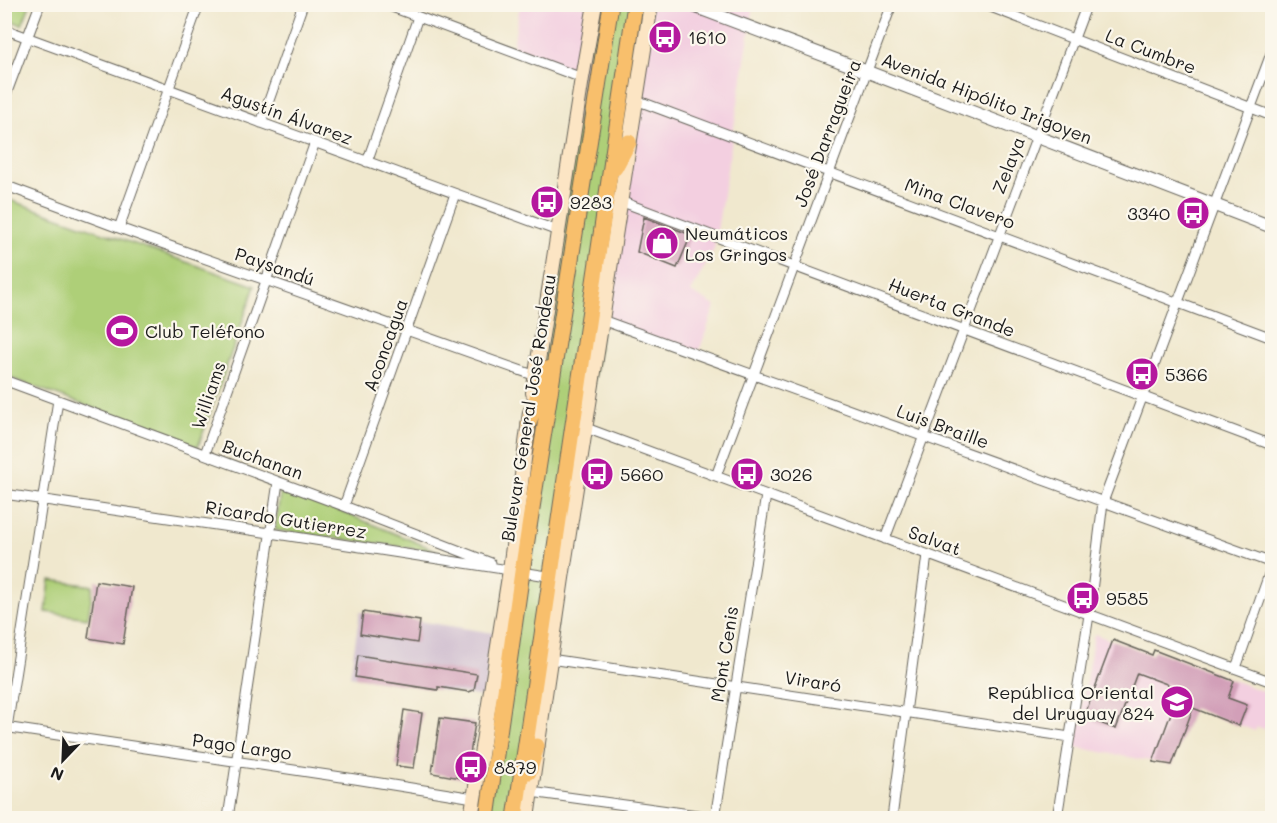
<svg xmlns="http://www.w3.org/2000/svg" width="1277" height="823" viewBox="0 0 1277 823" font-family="Mali,sans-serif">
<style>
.built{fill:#f3cfe0}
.industrial{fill:#cfbdcf}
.green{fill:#aecf78;stroke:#65764a;stroke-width:1.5}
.building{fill:#d29fb8}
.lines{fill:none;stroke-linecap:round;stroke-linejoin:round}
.minor-casing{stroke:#66635a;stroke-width:11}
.tertiary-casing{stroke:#66635a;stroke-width:14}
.secondary-casing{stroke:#66635a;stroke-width:16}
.primary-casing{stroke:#66635a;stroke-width:17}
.minor{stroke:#fff;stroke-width:9}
.tertiary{stroke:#fff;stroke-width:12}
.secondary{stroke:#fce5c4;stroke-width:14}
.primary{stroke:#f8bf6c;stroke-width:15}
.labels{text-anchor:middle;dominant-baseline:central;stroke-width:4.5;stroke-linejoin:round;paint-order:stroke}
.poi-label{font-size:18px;fill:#1c1c1c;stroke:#fbf7ec;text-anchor:start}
.street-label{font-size:18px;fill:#1c1c1c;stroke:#fbf7ec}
</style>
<rect width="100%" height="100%" fill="#fbf7ec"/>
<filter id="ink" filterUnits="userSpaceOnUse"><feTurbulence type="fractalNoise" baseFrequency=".0167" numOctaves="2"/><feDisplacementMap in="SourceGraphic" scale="12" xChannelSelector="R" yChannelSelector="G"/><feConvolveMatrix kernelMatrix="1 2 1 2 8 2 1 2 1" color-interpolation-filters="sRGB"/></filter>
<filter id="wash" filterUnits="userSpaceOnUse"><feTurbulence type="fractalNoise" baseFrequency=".008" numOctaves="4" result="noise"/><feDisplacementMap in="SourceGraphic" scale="24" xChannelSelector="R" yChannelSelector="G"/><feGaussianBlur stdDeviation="1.35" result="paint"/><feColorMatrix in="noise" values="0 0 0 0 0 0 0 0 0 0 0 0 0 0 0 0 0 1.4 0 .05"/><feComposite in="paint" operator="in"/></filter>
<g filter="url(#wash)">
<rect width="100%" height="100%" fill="#f0e8ce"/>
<path class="built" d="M520,5H754L714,249L691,292L715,306L698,354L547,302L582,78L512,52Z
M1094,634L1152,655L1154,650L1272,695V731L1257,727L1255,731L1193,708L1172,765L1075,747Z"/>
<path class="industrial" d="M360,612L494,633L484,697L350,676Z
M552,807L586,812L632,818H550Z"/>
<path class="green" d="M4,5H30L22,25L5,18Z
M595,5H651L527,818H471Z
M4,198L255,286L198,447L5,376Z
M281,487L440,552L275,530Z
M50,580L93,586L88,618L46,612Z"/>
<g id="blocks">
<path class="building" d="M644,217L691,235L677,268L637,252Z
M96,581L132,587L123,644L88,638Z
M363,612L420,621L417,643L360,634Z
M1113,640L1152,655L1154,650L1234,681L1228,698L1247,705L1239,726L1193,708L1172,765L1153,762L1180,689L1137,673L1116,729L1084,717Z
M358,655L477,674L474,690L469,692L438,687V690L355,677Z
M404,710L422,713L414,768L396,766Z
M440,718L475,723L466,779L432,773Z"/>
</g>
</g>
<g filter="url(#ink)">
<use href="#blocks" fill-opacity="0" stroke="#66635a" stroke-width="1.5"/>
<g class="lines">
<defs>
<path id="minor" d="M384,4L582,78
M983,4L1272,116
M1260,4L1272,9
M4,29L558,231
M4,100L40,4
M636,100L1272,338
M261,123L303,4
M367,162L418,17
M4,185L119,228L536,376
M620,201L1272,445
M119,228L199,4
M602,320L1272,563
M4,380L344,506L491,563
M586,428L1272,682
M205,454L315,142
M716,476L892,4
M4,494L270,533L554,577
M344,506L455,194
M885,539L1087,4
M550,659L1070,737
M1236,668L1272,566
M4,727L355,779L474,798
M4,747L58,400
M531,792L719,818
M228,818L278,482
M715,818L766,495
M892,818L927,555
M1057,818L1089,615L1103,502L1272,51"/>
<path id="tertiary" d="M688,4L868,72L1272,227"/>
<path id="secondary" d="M533,393L582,78L595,4
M471,818L510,570L530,412
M527,818L562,578L651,4"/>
<path id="primary" d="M615,168L629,142
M529,423L546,369
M529,772L537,746
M487,818L522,572L611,4
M515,818L635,4"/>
</defs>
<use href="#minor" class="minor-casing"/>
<use href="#tertiary" class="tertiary-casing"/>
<use href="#secondary" class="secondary-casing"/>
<use href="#primary" class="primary-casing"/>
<use href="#minor" class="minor"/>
<use href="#tertiary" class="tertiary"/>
<use href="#secondary" class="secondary"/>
<use href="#primary" class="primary"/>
</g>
</g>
<defs>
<symbol id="bus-disc" viewBox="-11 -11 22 22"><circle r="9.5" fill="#b5179e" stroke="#fbf7ec"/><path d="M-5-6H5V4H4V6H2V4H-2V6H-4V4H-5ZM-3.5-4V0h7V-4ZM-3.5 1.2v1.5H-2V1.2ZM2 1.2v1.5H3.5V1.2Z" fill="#fff"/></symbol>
<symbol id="shop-disc" viewBox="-11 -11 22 22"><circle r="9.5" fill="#b5179e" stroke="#fbf7ec"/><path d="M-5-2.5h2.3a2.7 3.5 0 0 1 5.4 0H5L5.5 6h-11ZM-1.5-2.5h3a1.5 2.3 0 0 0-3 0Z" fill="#fff"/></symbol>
<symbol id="stadium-disc" viewBox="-11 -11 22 22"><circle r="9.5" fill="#b5179e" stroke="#fbf7ec"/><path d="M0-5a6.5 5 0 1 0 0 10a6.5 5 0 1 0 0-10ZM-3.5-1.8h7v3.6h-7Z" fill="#fff"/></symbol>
<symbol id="school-disc" viewBox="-11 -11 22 22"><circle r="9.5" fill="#b5179e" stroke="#fbf7ec"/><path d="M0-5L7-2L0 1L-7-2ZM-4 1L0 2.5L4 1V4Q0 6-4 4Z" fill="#fff"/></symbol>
</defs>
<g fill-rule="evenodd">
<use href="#bus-disc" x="646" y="18" width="38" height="38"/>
<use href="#bus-disc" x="528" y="183" width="38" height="38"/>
<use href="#bus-disc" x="1174" y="194" width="38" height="38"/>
<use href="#shop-disc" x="643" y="224" width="38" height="38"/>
<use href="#stadium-disc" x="103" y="312" width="38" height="38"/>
<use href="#bus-disc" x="1123" y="355" width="38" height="38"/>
<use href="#bus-disc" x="578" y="455" width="38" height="38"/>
<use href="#bus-disc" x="728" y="455" width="38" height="38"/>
<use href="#bus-disc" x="1064" y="579" width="38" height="38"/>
<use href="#school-disc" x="1158" y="683" width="38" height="38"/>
<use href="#bus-disc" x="452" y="748" width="38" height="38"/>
</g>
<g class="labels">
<g class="poi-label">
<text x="688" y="37">1610</text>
<text x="570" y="202">9283</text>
<text x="1170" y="213" text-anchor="end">3340</text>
<text x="685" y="233">Neumáticos<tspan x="685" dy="21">Los Gringos</tspan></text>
<text x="145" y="331">Club Teléfono</text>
<text x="1165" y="374">5366</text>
<text x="620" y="474">5660</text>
<text x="770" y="474">3026</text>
<text x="1106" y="598">9585</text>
<text x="1154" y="692" text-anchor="end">República Oriental<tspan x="1154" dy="21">del Uruguay 824</tspan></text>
<text x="494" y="767">8879</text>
</g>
<g class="street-label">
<text transform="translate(1151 51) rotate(21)">La Cumbre</text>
<text transform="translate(987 98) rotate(21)">Avenida Hipólito Irigoyen</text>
<text transform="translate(287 115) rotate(20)">Agustín Álvarez</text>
<text transform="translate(827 133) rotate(-69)">José Darragueira</text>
<text transform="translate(1008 165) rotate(-69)">Zelaya</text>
<text transform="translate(960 203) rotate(20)">Mina Clavero</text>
<text transform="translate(275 266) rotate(19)">Paysandú</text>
<text transform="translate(952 307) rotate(21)">Huerta Grande</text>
<text transform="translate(385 345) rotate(-70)">Aconcagua</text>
<text transform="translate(208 395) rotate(-71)">Williams</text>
<text transform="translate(528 408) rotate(-81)">Bulevar General José Rondeau</text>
<text transform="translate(943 426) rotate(20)">Luis Braille</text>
<text transform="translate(263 459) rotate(20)">Buchanan</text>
<text transform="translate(286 519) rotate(9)">Ricardo Gutierrez</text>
<text transform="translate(935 540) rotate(20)">Salvat</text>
<text transform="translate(724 654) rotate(-81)">Mont Cenis</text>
<text transform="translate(813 681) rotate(9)">Viraró</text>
<text transform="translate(242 746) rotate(8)">Pago Largo</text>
</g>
</g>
<rect width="1277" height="823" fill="none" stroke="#fbf7ec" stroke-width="24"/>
<g transform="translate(63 760) rotate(203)" stroke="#fbf7ec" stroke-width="4.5" paint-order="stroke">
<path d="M0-4.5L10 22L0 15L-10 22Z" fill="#1c1c1c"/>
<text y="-9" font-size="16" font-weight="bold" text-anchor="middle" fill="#1c1c1c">N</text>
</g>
</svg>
